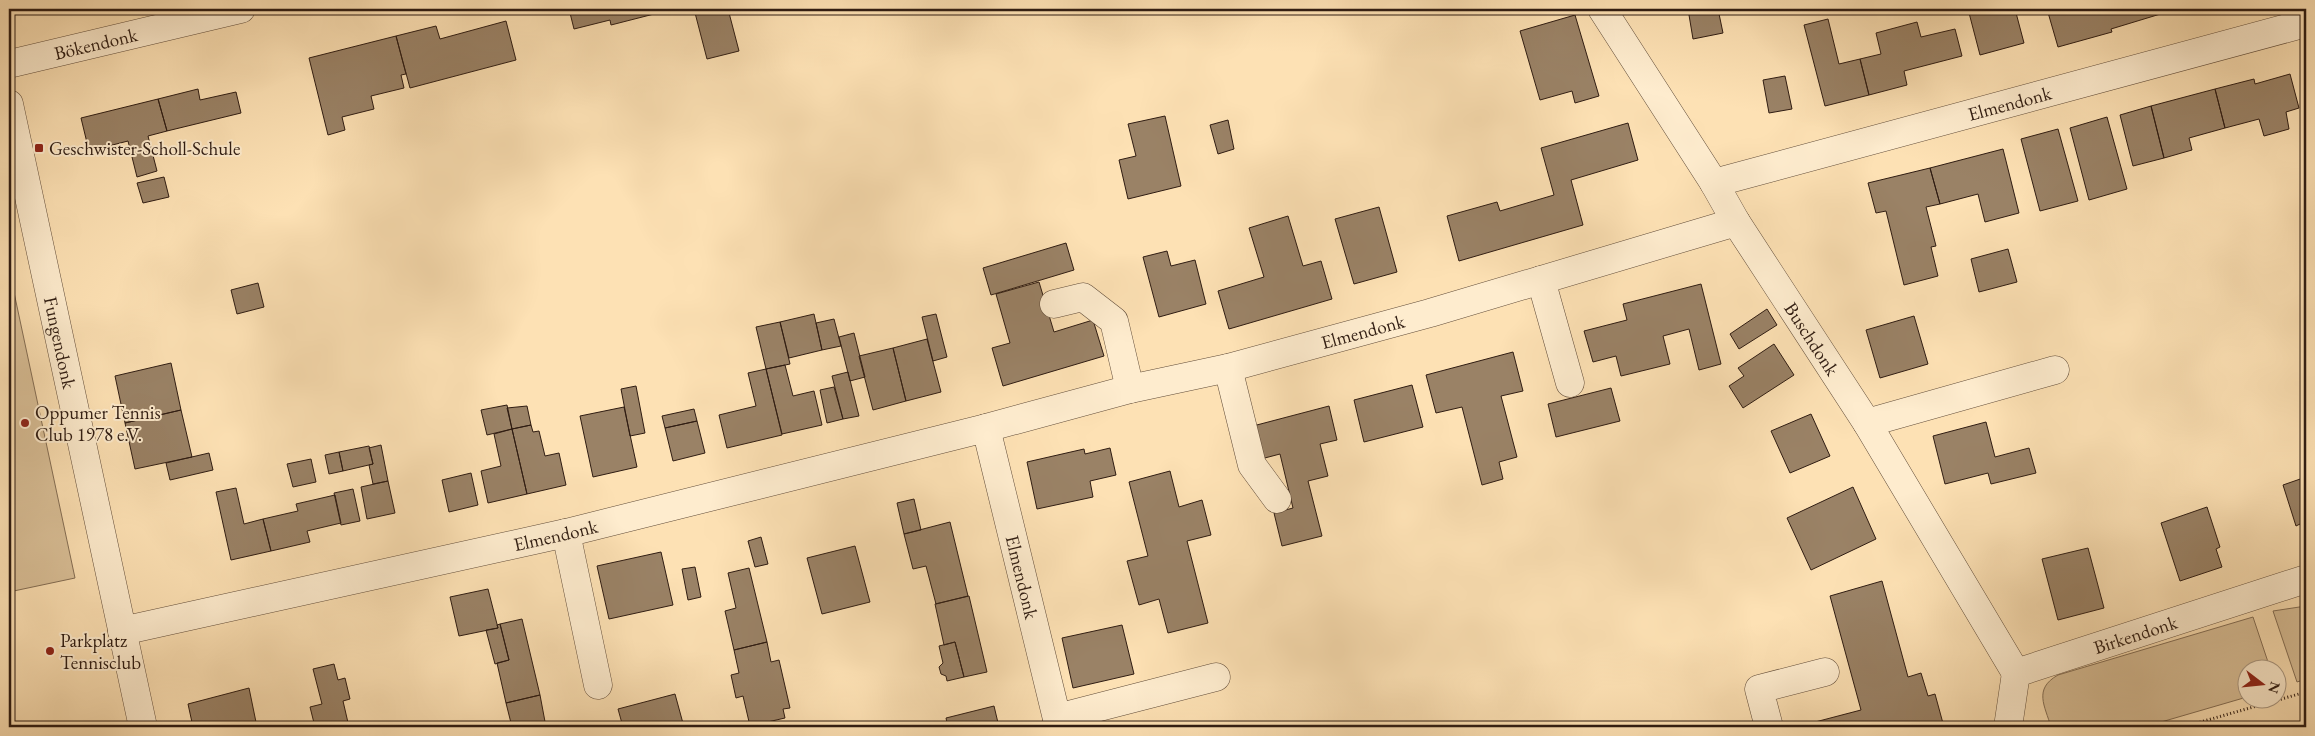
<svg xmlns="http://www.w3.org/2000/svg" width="2315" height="736" viewBox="0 0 2315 736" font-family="'EB Garamond',serif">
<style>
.green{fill:#dac098;stroke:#846e55}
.building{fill:#9a8266;stroke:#2f1c12}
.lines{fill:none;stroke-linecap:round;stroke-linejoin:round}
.minor-casing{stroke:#624d3a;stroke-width:29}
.path{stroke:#2f1c12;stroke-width:3;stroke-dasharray:1 2.5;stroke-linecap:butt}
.minor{stroke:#feecce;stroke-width:28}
.poi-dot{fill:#8f2418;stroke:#feecce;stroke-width:2}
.labels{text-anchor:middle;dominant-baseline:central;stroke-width:4;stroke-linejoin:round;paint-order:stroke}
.street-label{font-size:19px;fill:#2f1c12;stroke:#feecce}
.poi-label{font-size:19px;fill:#2f1c12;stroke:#feecce;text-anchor:start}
</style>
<rect width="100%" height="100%" fill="#fde1b4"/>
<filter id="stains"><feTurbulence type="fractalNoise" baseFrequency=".004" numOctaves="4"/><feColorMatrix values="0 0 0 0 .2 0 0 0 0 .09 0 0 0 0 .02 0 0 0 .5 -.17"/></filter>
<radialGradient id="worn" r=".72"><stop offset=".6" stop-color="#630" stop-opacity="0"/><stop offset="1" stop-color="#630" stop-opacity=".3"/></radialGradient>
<path class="green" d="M9,269L75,578L9,592Z
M2306,606V679L2297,682L2273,611Z
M2253,617L2270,668H2248L2247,697L2144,727H2051C2045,706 2033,689 2058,675Z"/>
<path class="building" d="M569,9H663L653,11L654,14L611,25L610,20L574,29Z
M694,9H728L739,51L707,59Z
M1688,9H1718L1723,33L1693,39Z
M1968,9H2015L2024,43L1980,55Z
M2047,9H2166L2167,12L2111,29L2112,32L2058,47Z
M1575,15L1599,96L1575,103L1572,91L1540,100L1520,31Z
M1828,19L1839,64L1860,59L1869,95L1825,106L1804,25Z
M506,21L516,60L410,88L396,36L436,26L440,39Z
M1917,22L1921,37L1955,29L1962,56L1904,71L1907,85L1869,95L1860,59L1881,54L1876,33Z
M396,36L406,74L401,75L404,88L371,96L374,109L342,117L345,130L328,135L309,58Z
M2290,74L2299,108L2286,112L2289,129L2264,136L2259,119L2225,128L2215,89L2254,79L2255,84Z
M1785,76L1792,109L1769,113L1763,80Z
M198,89L200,100L236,92L241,113L167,131L158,99Z
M2215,89L2225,128L2189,138L2192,150L2164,158L2151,106Z
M158,99L167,131L148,136L157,171L137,177L128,141L89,151L81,118Z
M2151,106L2164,158L2133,166L2120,115Z
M1165,116L1181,186L1128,199L1119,160L1136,156L1128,124Z
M2107,117L2127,189L2089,200L2070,128Z
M1228,120L1234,149L1218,154L1210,125Z
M1628,123L1638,160L1571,180L1583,225L1459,261L1447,216L1497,202L1500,211L1554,195L1541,148Z
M2058,129L2078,201L2040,211L2021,139Z
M2003,149L2019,213L1985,222L1978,194L1940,204L1930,168Z
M1930,168L1940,204L1926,207L1936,246L1931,247L1938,276L1904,285L1886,211L1876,213L1868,183Z
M164,177L169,197L143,203L137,183Z
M1379,207L1397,272L1354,284L1335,219Z
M1288,216L1303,266L1321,261L1332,299L1229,329L1218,291L1264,277L1249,228Z
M1066,243L1074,270L991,295L983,268Z
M2008,249L2017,282L1979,292L1971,259Z
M1167,251L1171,266L1195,260L1206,304L1159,317L1143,257Z
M1039,282L1054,332L1093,320L1104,356L1003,386L992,348L1010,343L996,294Z
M258,283L264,307L237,314L231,290Z
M1701,284L1721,364L1699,370L1689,329L1663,336L1670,364L1621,376L1616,356L1593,362L1584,331L1627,320L1623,304Z
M1767,309L1777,325L1739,349L1730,334Z
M814,314L822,350L789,358L780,322Z
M936,314L947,357L933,361L922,317Z
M1914,316L1928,364L1880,378L1866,330Z
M834,319L841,346L822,350L816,323Z
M780,322L790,364L766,369L756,327Z
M854,333L865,377L850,381L839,337Z
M927,339L941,392L906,401L893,348Z
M1774,344L1794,375L1743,408L1729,386L1744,376L1738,368Z
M893,348L906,401L873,410L859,356Z
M1513,352L1523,391L1501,396L1517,457L1499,462L1503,479L1482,485L1462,407L1436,413L1426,375Z
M171,363L181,410L125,423L115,376Z
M785,365L793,396L814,391L822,425L782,434L766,369Z
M766,369L782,435L727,448L719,415L756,406L748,373Z
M848,372L859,416L843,419L832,376Z
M1412,385L1423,427L1364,442L1354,400Z
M636,386L645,433L630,436L621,389Z
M834,387L843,419L827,423L820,390Z
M1611,388L1620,421L1556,437L1548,404Z
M507,405L512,429L487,435L481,410Z
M527,406L531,425L512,429L507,408Z
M1329,406L1337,440L1320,444L1328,476L1308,481L1322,536L1282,546L1274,513L1293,508L1280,454L1261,459L1253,426Z
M624,407L637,467L593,477L580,416Z
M694,409L697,421L665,428L662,416Z
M181,410L192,457L135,469L125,423Z
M1811,414L1830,456L1790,473L1771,431Z
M697,421L705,453L673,461L665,428Z
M1986,422L1995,457L2029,448L2036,473L1991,484L1988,473L1945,484L1933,436Z
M531,425L533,432L539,431L545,456L559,453L566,485L527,494L512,429Z
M512,429L527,494L488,503L481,471L501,466L494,434Z
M381,445L388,481L373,484L369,465L373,464L369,448Z
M369,446L373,464L343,471L339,452Z
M1110,448L1116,475L1090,481L1093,497L1037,509L1027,462L1084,449L1085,454Z
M339,452L343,471L329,474L325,455Z
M209,453L213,470L170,480L166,463Z
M311,459L316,482L293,487L287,464Z
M1170,471L1179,507L1202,500L1211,535L1187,541L1208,623L1168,633L1159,599L1139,605L1127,561L1148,556L1129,482Z
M471,473L478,505L449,512L442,480Z
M2306,477V543L2300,524L2296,526L2283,485Z
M388,481L395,513L367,519L361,487Z
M1853,487L1876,539L1811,570L1787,518Z
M236,488L244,524L263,519L271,551L231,560L216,492Z
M353,489L360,521L341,525L334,493Z
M335,495L341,523L307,531L310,542L271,551L263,519L298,511L296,504Z
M914,499L921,530L904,534L897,503Z
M2207,507L2220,547L2216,549L2222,567L2180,581L2161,523Z
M950,522L968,596L936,604L926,566L913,569L904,534Z
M761,537L768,564L755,567L748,541Z
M855,546L870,602L822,614L807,558Z
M2088,548L2104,608L2058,620L2042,559Z
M661,552L673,605L609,619L597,566Z
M695,567L701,597L688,600L682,569Z
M749,568L767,642L734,650L725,611L736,608L728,573Z
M1882,581L1908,677L1921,673L1928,696L1935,694L1944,727H1796L1861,710L1830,596Z
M488,589L498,628L459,636L450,597Z
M969,596L987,672L964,677L955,642L944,645L935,604Z
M522,619L540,695L506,703L497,663L509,660L500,624Z
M500,624L509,660L495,664L486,630L498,628L497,625Z
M1122,625L1134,674L1073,688L1062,638Z
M767,642L771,662L779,660L790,708L783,709L785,718L750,726L743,696L736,698L731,675L739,673L734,650Z
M955,642L964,677L947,681L946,676L941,674L939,667L943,663L939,646Z
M334,664L338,680L345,678L350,699L343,701L349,727H315L310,707L322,704L313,669Z
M249,688L257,727H193L188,704Z
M675,694L684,727H623L618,709Z
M540,695L546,727H512L506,703Z
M994,706L999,727H948L946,718Z"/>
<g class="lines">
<defs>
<g id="minor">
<path id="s1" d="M1602,9L1714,183L1736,222L1867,423L2016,673"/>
<path id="s2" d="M9,64L241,9"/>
<path id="s3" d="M9,104L143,727"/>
<path id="s4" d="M1714,183L2306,23"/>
<path d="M1541,280L1570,383"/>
<path d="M1054,304L1083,297L1114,321L1130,389"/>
<path d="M1228,368L1252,465L1277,499"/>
<path d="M1867,423L2055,370"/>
<path id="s5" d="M986,428L1130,389L1228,368L1430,313L1736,222"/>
<path d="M566,533L598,685"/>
<path id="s6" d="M122,631L566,533L986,428L1059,727"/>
<path d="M1057,718L1216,677"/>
<path d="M1769,727L1759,689L1825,672"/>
<path id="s7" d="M2008,727L2016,673L2306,579"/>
</g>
</defs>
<use href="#minor" class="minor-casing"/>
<path class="path" d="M2183,727L2306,692"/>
<use href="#minor" class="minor"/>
</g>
<g class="poi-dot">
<rect x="34" y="143" width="10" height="10" rx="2.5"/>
<circle cx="25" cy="423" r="5"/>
<circle cx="50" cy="651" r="5"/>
</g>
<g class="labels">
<g class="street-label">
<text stroke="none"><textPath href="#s2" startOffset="89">Bökendonk</textPath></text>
<text stroke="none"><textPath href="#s4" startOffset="306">Elmendonk</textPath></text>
<text stroke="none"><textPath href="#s5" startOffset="389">Elmendonk</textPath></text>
<text stroke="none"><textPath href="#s1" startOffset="391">Buschdonk</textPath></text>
<text stroke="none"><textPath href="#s3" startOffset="244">Fungendonk</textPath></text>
<text stroke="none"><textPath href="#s6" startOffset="444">Elmendonk</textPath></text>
<text stroke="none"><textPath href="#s6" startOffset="1041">Elmendonk</textPath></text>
<text stroke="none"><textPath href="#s7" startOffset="180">Birkendonk</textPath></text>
</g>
<g class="poi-label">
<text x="49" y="148">Geschwister-Scholl-Schule</text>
<text x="35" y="412">Oppumer Tennis<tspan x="35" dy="22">Club 1978 e.V.</tspan></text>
<text x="60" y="640">Parkplatz<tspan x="60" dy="22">Tennisclub</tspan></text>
</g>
</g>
<rect width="2315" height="736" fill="none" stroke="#fde1b4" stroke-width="30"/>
<rect x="10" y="10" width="2295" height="716" fill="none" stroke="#2f1c12" stroke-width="2.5"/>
<rect x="15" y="15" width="2285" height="706" fill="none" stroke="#2f1c12"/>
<g transform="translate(2262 684) rotate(106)"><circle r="24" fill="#feecce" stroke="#ab9983"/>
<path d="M0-4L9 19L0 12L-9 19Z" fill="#8f2418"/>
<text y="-8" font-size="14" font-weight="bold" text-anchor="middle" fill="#2f1c12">N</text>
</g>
<rect width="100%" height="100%" filter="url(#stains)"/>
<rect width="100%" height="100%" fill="url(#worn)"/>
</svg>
